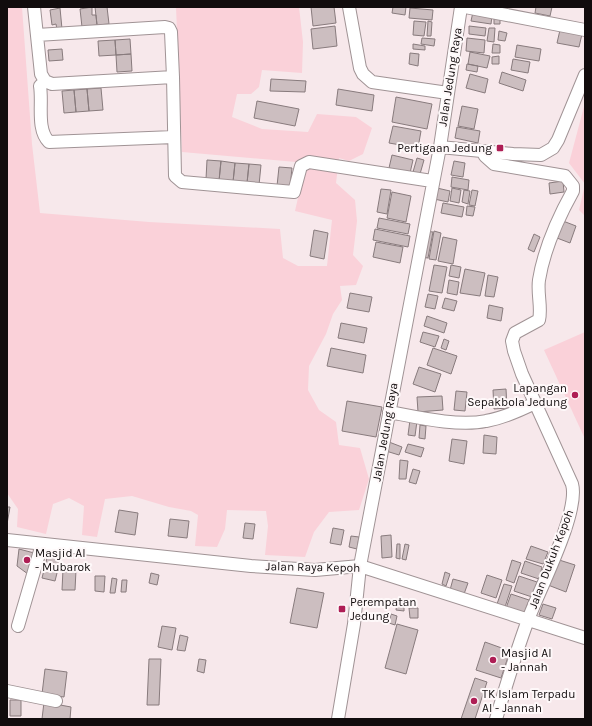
<svg xmlns="http://www.w3.org/2000/svg" width="592" height="726" viewBox="0 0 592 726" font-family="Karla,sans-serif">
<style>
.green{fill:#fad1d9}
.building{fill:#ccbec0;stroke:#887b7d}
.lines{fill:none;stroke-linecap:round;stroke-linejoin:round}
.minor-casing{stroke:#a09395;stroke-width:14}
.minor{stroke:#fff;stroke-width:12}
.poi-dot{fill:#ae1e55;stroke:#fef8f9;stroke-width:1.5}
.labels{text-anchor:middle;dominant-baseline:central;stroke-width:4;stroke-linejoin:round;paint-order:stroke}
.street-label{font-size:12px;fill:#110c0d;stroke:#fef8f9}
.poi-label{font-size:12px;fill:#110c0d;stroke:#fef8f9;text-anchor:start}
</style>
<rect width="100%" height="100%" fill="#f7e8eb"/>
<path class="green" d="M7,7H22L32,144L40,213L149,222L280,229L283,258L298,266H327L332,220L295,211L305,167L296,162L182,152L176,7H299L303,42L302,73L262,70L259,87L251,94H237L232,117L262,129L308,132L317,114L356,117L372,128L363,154L349,161L339,158L336,183L355,200L357,221L353,255L363,266L356,285L340,286L342,300L333,314L326,334L309,366L308,390L319,410L336,422L339,445L360,448L369,479L359,510L329,512L314,532L305,557L265,555L268,526L266,511L227,510L225,529L217,547L195,546L198,515L191,511L169,507L132,496L105,499L97,537L82,535L84,506L69,498L53,504L46,534L17,527L18,509L7,493Z
M585,103V216L579,210L585,184L569,163Z
M585,332V439L544,350Z"/>
<path class="building" d="M92,7V15H96L97,25L82,27L80,9Z
M95,7H107L109,24L97,25Z
M311,7H334L336,23L313,26Z
M393,7H406L405,15L392,13Z
M536,7H552L550,16L535,13Z
M60,8L62,29L57,30L56,24L52,25L50,10Z
M410,8L433,10L432,20L409,18Z
M473,12L492,16L491,24L471,21Z
M494,16H500V24H494Z
M414,21L426,22L424,36L413,35Z
M428,21L432,22L431,36H427Z
M335,26L337,46L313,49L311,29Z
M469,26L486,28L485,36L469,34Z
M489,28H495L494,42L487,41Z
M560,30L582,34L579,47L557,43Z
M499,31L507,33L505,41L498,40Z
M422,38L435,39L434,46L421,44Z
M467,38L485,40L484,53L466,51Z
M130,39L131,54L116,55L115,40Z
M115,40L116,55L99,56L98,41Z
M413,44L425,46V50L413,49Z
M493,44L500,45V53H492Z
M517,45L541,49L539,61L515,57Z
M62,49L63,60L49,61L48,50Z
M470,52L490,56L487,68L468,64Z
M410,53L419,54L418,66L409,64Z
M131,54L132,71L117,72L116,55Z
M499,56V64H492V57Z
M513,59L530,62L528,73L511,70Z
M467,64L478,66L477,72L466,70Z
M502,72L526,80L523,91L499,83Z
M470,74L488,79L485,93L466,88Z
M271,79L306,81L305,92L270,91Z
M101,88L103,110L89,111L87,89Z
M87,89L89,111L76,112L74,90Z
M338,89L374,95L372,111L336,105Z
M74,90L76,112L64,113L62,91Z
M396,97L432,104L427,129L392,122Z
M257,101L299,109L295,126L254,118Z
M462,106L478,109L474,129L458,126Z
M393,126L421,131L418,148L389,143Z
M457,127L480,131L478,143L455,138Z
M392,155L413,160L410,173L389,168Z
M417,158L424,160L420,174L413,172Z
M207,160L221,161L219,181L206,179Z
M221,161L235,163L233,182L219,181Z
M454,161L465,163L463,177L451,175Z
M235,163L249,164L247,183L233,182Z
M249,164L261,165L259,185L247,183Z
M279,167L292,168L290,188L277,186Z
M452,177L469,180L468,190L451,187Z
M563,181L564,192L550,194L549,183Z
M437,188L450,191L448,202L434,199Z
M452,188L461,190L459,203L450,201Z
M381,189L391,190L387,214L377,212Z
M464,190L470,191L468,204L462,202Z
M472,190L478,191L475,206L469,205Z
M392,192L411,196L406,222L387,218Z
M443,203L464,207L462,217L441,213Z
M467,206L475,207L473,216L466,215Z
M379,218L410,224L408,234L377,228Z
M563,221L576,226L570,243L557,238Z
M375,229L410,236L408,247L373,240Z
M314,230L328,233L324,259L310,256Z
M424,231L433,232L428,258L419,257Z
M434,231L441,233L436,260L429,259Z
M534,234L540,237L534,252L528,249Z
M443,237L457,240L453,264L438,261Z
M376,242L403,247L400,263L373,257Z
M434,265L447,267L442,293L429,291Z
M451,265L461,267L459,278L449,276Z
M465,269L485,273L480,296L460,293Z
M488,275L498,277L494,297L485,296Z
M449,280L459,282L457,295L447,293Z
M350,293L372,297L369,312L347,308Z
M428,294L438,296L435,309L425,307Z
M445,298L457,301L454,311L442,308Z
M489,305L503,308L501,321L487,318Z
M427,316L447,323L444,333L424,326Z
M341,323L367,328L364,343L338,338Z
M423,332L439,336L435,347L420,342Z
M444,339L449,341L446,350L441,348Z
M331,348L366,355L363,373L327,366Z
M433,348L457,356L451,374L427,365Z
M419,367L441,374L435,392L413,384Z
M506,389L507,408L494,409L493,390Z
M456,391L467,392L465,411L454,410Z
M442,396L443,410L418,412L417,397Z
M347,401L382,407L376,437L342,431Z
M410,420L417,421L415,436L408,435Z
M420,425L426,426L425,439L419,438Z
M484,435L497,437L496,454L483,453Z
M452,439L467,441L464,464L449,461Z
M389,442L402,447L399,455L386,451Z
M408,444L424,448L421,457L405,452Z
M400,460L408,461L406,479H399Z
M413,469L420,471L416,484L409,482Z
M7,507H10L7,524Z
M119,510L138,513L135,535L115,532Z
M170,519L189,521L187,538L168,536Z
M245,523L255,524L253,539L243,538Z
M333,528L344,530L341,545L330,543Z
M391,535L392,557L382,558L381,536Z
M351,536L359,537L357,549L349,547Z
M397,544H400V559L396,558Z
M405,544L409,545L406,560L402,559Z
M531,546L548,552L543,564L526,559Z
M19,549L38,554L32,577L17,566Z
M48,554L61,557L55,581L42,578Z
M556,559L575,565L566,592L548,585Z
M512,560L521,563L514,583L506,580Z
M525,561L542,567L539,579L521,573Z
M63,569L76,570L75,590H62Z
M445,572L450,574L446,586L442,584Z
M151,573L159,575L157,585L149,583Z
M487,575L502,580L496,598L481,593Z
M95,576H105L104,592L95,591Z
M519,576L537,582L532,597L514,591Z
M112,578L117,579L115,593H110Z
M453,579L468,583L464,594L450,590Z
M122,580H127L126,592H121Z
M504,584L512,586L505,607L497,604Z
M297,588L324,593L317,628L290,623Z
M511,594L529,600L523,617L505,611Z
M397,603L404,604V611L396,610Z
M543,604L556,608L552,619L539,615Z
M409,608H418V618H410Z
M391,614L397,616L395,625L389,623Z
M397,624L418,630L406,674L385,668Z
M162,626L176,628L172,650L158,647Z
M180,635L188,637L185,651L177,650Z
M485,642L510,651L501,678L476,670Z
M149,659H161L159,705H147Z
M199,659L206,660L204,673L197,671Z
M45,669L67,672L64,697L42,694Z
M475,678L487,682L475,719H461Z
M10,700H21V716H10Z
M44,702L71,707L70,719H42Z"/>
<g class="lines">
<defs>
<path id="minor" d="M34,7L41,74L45,81L52,84L173,77L175,176L182,182L294,192L301,166L309,162L432,181
M349,7L360,68L363,74L372,82L448,93
M465,7L585,30
M37,35L165,27L169,28L171,32L173,77
M45,81L40,86C43,103 36,129 49,142L174,137
M440,147L513,154L541,155L553,148L558,140L585,75
M482,151L485,156L494,164L565,176L573,186V191C558,218 544,249 539,280C537,293 542,308 539,320L515,333L512,341L514,351L522,374L572,484C580,512 539,590 528,620C516,652 506,686 496,719
M389,412C416,417 458,427 486,421C503,418 519,411 535,403
M7,540L251,566L315,570L360,566L585,638
M18,626L42,544
M7,691L56,701
M338,719L354,624L360,566L440,147L461,7"/>
</defs>
<use href="#minor" class="minor-casing"/>
<use href="#minor" class="minor"/>
</g>
<g class="poi-dot">
<rect x="496" y="144" width="8" height="8" rx="2"/>
<circle cx="575" cy="395" r="4"/>
<circle cx="27" cy="560" r="4"/>
<rect x="338" y="605" width="8" height="8" rx="2"/>
<circle cx="493" cy="660" r="4"/>
<circle cx="474" cy="701" r="4"/>
</g>
<g class="labels">
<g class="street-label">
<text transform="translate(450 77) rotate(-81)">Jalan Jedung Raya</text>
<text transform="translate(385 432) rotate(-80)">Jalan Jedung Raya</text>
<text transform="translate(551 559) rotate(-69)">Jalan Dukuh Kepoh</text>
<text transform="translate(313 567) rotate(1)">Jalan Raya Kepoh</text>
</g>
<g class="poi-label">
<text x="492" y="148" text-anchor="end">Pertigaan Jedung</text>
<text x="567" y="388" text-anchor="end">Lapangan<tspan x="567" dy="14">Sepakbola Jedung</tspan></text>
<text x="35" y="553">Masjid Al<tspan x="35" dy="14">- Mubarok</tspan></text>
<text x="350" y="602">Perempatan<tspan x="350" dy="14">Jedung</tspan></text>
<text x="501" y="653">Masjid Al<tspan x="501" dy="14">- Jannah</tspan></text>
<text x="482" y="694">TK Islam Terpadu<tspan x="482" dy="14">Al - Jannah</tspan></text>
</g>
</g>
<rect width="592" height="726" fill="none" stroke="#110c0d" stroke-width="16"/>
</svg>
